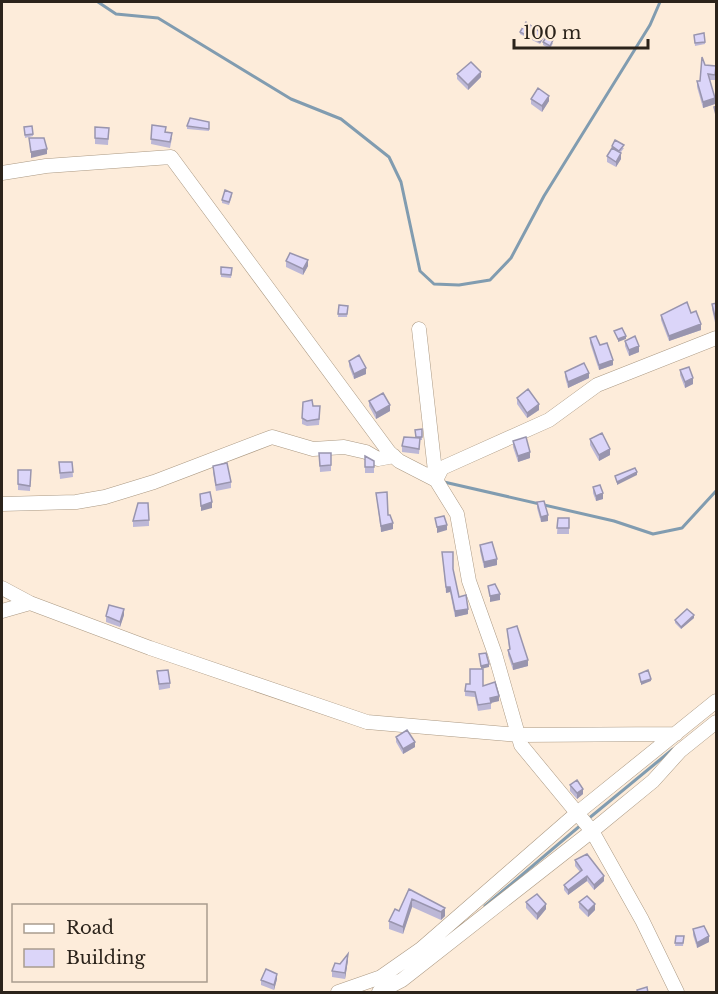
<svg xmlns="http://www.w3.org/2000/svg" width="718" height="994" viewBox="0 0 718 994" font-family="'Libre Baskerville',serif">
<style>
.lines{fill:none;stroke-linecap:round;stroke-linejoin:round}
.stream{stroke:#819cb0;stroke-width:3}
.minor-casing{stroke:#ab9983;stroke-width:15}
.minor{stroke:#fff;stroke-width:14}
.wall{fill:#bcb7d6}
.shaded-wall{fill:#9995ae}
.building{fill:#dbd5f9;stroke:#9995ae;stroke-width:1.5}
</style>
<rect width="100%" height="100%" fill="#fdecda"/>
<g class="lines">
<path class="stream" d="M98,2L116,14L158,18L291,99L341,119L389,157L401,182L420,271L434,284L459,285L490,280L511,258L544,196L650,25L660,2
M444,482L614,521L653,534L682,528L716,491
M588,819L673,749
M485,906L581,825"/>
<defs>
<path id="minor" d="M2,173L46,166L171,157L389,452L399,461L436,480
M419,329L436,480
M2,504L76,502L105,497L154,482L272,437L313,449L344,447L366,452L378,459L394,456
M2,588L30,603L150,648L367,722L519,735L676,734
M2,611L30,603
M338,992L381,977L421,949L576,814L716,701
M379,992L402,980L592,831L653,781L680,751L716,722
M677,992L642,920L592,831L521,745L495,654L469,581L457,514L436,480L442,468L549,420L597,385L716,338"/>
</defs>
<use href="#minor" class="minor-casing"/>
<use href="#minor" class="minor"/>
</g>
<path class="wall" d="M520,32L544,38L540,44L520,34Z
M694,35L705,42V44L695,46Z
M543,42L553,43L550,49L543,45Z
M705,65L716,66L715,80H710L715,104L703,108L697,87V81H700Z
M457,74L481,77L468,90L457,79Z
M531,99L549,101L542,112L531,104Z
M209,122V131L187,129V126Z
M152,125L166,132L172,138L170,148L151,144Z
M24,127L33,134V136L25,138Z
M95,127L109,128L108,145L95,144Z
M612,146L624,148L621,152V159L616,167L607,162V156L612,149Z
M232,196L229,205L222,203V200Z
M286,261L308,266L303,275L286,267Z
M221,267L232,268L231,278L221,277Z
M717,303L716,327L712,309V304Z
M339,305L348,306L347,317H338Z
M691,313L701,330L669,341L661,320V315Z
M590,338L600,345L613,365L599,370L590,343Z
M625,341L639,352L629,356L625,346Z
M349,361L366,374L354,379L349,366Z
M680,370L693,384L685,388L680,375Z
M565,372L589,378L568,388L565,377Z
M517,398L539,410L527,418L517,404Z
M369,401L390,411L376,419L369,406Z
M313,406L320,412L319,425L307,426L302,424V418Z
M422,429V440H420L419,454L402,452V446L416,438Z
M590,439L610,455L599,461L590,445Z
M513,441L530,458L518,462L513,447Z
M319,453H331V471L320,472Z
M365,456L374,461V473H365Z
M59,462H72L73,477L60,479Z
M213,466L231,482V488L216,491L213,472Z
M31,470L30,491L18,490V484Z
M593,487L603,499L596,501L593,493Z
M376,493L388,515L393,529L381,532Z
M537,502L548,521L541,522L537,508Z
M558,518H569V534H557Z
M149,520V526L133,527V521Z
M480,545L497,565L484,568L480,551Z
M442,552L453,569L459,597L468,614L455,617L450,592L446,593Z
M124,615L120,627L106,622V616Z
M694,618L681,629L675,623V620Z
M507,629L528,666L513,670L508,655V650L509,649Z
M157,671L170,683V688L159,690Z
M483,686L499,701L491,703V709L478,711L475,697L465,696V691Z
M396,737L415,747L403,754L396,742Z
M570,785L583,794L577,799L570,791Z
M575,860L604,881L594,890L587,881L568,895L564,890V885L580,872L575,866Z
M409,889L445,916L441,920L412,907L403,934L389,929V921L399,911Z
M526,902L546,909L537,920L526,908Z
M579,902L595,910L588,917L579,908Z
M693,929L709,942L697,948L693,935Z
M676,936H684L683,946H675Z
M348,960L345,979L332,977V971Z
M277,979L274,990L261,985V980Z"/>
<path class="shaded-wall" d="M481,72V77L468,90V85Z
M549,96V101L542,112V106Z
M715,98V104L703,108V102Z
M47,149V154L31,158V152Z
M621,153V159L616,167V162Z
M308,260V266L303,275V269Z
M701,324V330L669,341V336Z
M626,336V339L618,342V339Z
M639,346V352L629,356V350Z
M613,360V365L599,370V365Z
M366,368V374L354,379V374Z
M589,373V378L568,388V382Z
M693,378V384L685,388V382Z
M539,404V410L527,418V413Z
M390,405V411L376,419V413Z
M610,449V455L599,461V455Z
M530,452V458L518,462V456Z
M637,472V475L617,485V482Z
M603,493V499L596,501V496Z
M212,502V508L201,511V506Z
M548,515V521L541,522V517Z
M393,523V529L381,532V526Z
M447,525V530L437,533V527Z
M497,559V565L484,568V562Z
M446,587H450V592L446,593Z
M500,594V600L490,602V596Z
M124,609V615L120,627V622Z
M468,609V614L455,617V611Z
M694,615V618L681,629V627Z
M528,660V666L513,670V664Z
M489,664V667L481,669V666Z
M651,679V681L641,685V682Z
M499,696V701L490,703V698Z
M415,742V747L403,754V749Z
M583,789V794L577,799V793Z
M587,876V881L568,895V890Z
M604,876V881L594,890V885Z
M412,899V907L403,934V927Z
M546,904V909L537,920V914Z
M595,904V910L588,917V911Z
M445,908V916L441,920V912Z
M709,936V942L697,948V943Z
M348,954V960L345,979V973Z
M277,974V979L274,990V985Z"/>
<path class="building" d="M526,22L544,35L540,42L520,32Z
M704,33L705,42L695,43L694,35Z
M547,36L553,40L550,46L543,42Z
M702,57L705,65L716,66L715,75L708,74L715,98L703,102L697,81H700Z
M471,62L481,72L468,85L457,74Z
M538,88L549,96L542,106L531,99Z
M717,106V115H716L714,107Z
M190,118L209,122V129L187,126Z
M152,125L166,127L165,132L172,133L170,142L151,139Z
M32,126L33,134L25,135L24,127Z
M95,127L109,128L108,139L95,138Z
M29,138H44L47,149L31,152Z
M615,140L624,145L619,151L612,146Z
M612,148L621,153L616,162L607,156Z
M225,190L232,193L229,202L222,200Z
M290,253L308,260L303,269L286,261Z
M221,267L232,268L231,275L221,274Z
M687,302L691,313L696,311L701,324L669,336L661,315Z
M717,303V321H716L712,304Z
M339,305L348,306L347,314H338Z
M622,328L626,336L618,339L614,331Z
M596,336L600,345L607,343L613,360L599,365L590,338Z
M635,336L639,346L629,350L625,341Z
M359,355L366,368L354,374L349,361Z
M584,363L589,373L568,382L565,372Z
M689,367L693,378L685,382L680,370Z
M528,389L539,404L527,413L517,398Z
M383,393L390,405L376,413L369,401Z
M312,400L313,406H320L319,419L307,421L302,418L303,402Z
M422,429V437H416L415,430Z
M602,433L610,449L599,455L590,439Z
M404,437L420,438L419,449L402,446Z
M526,437L530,452L518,456L513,441Z
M319,453H331V465L320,466Z
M365,456L374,461V467H365Z
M59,462H72L73,472L60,473Z
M227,463L231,482L216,485L213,466Z
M635,468L637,472L617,482L615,476Z
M18,470H31L30,486L18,484Z
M600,485L603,493L596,496L593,487Z
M210,492L212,502L201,506L200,494Z
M387,492L388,515H390L393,523L381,526L376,493Z
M544,501L548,515L541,517L537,502Z
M138,503H148L149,520L133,521Z
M444,516L447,525L437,527L435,518Z
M558,518H569V528H557Z
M492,542L497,559L484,562L480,545Z
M442,552H453V569L459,597L466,595L468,609L455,611L450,587H446Z
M495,584L500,594L490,596L488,586Z
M109,605L124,609L120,622L106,616Z
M687,609L694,615L681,627L675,620Z
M517,626L528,660L513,664L508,650L510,649L507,629Z
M486,653L489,664L481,666L479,654Z
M470,669H483V686L495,682L499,696L490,698L491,703L478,705L475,692L465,691L466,684H470Z
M168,670L170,683L159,684L157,671Z
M648,670L651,679L641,682L639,674Z
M407,730L415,742L403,749L396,737Z
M577,780L583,789L577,793L570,785Z
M587,854L604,876L594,885L587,876L568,890L564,885L582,870L575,860Z
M409,889L445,908L441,912L412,899L403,927L389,921L395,909L399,911Z
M537,894L546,904L537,914L526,902Z
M587,896L595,904L588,911L579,902Z
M704,926L709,936L697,943L693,929Z
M676,936H684L683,943H675Z
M348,954L345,973L332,971L335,963L340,964Z
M266,969L277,974L274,985L261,980Z
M647,987L648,993H638L637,990Z"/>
<rect width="718" height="994" fill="none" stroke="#2b231b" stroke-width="6"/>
<rect x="12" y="904" width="195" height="78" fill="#fdecda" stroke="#a99c8e" stroke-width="1.5"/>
<rect x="24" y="924" width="30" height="9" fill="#ffffff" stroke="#a99c8e" stroke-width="1.5"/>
<text x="66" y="934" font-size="18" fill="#2b231b">Road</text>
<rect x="24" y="949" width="30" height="18" fill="#dbd5f9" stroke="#a99c8e" stroke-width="1.5"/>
<text x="66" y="964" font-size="18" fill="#2b231b">Building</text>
<path d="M514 39v9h134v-9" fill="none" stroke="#2b231b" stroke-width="3"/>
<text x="523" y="39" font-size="18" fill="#2b231b" stroke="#fdecda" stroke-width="4.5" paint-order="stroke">100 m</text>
</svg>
